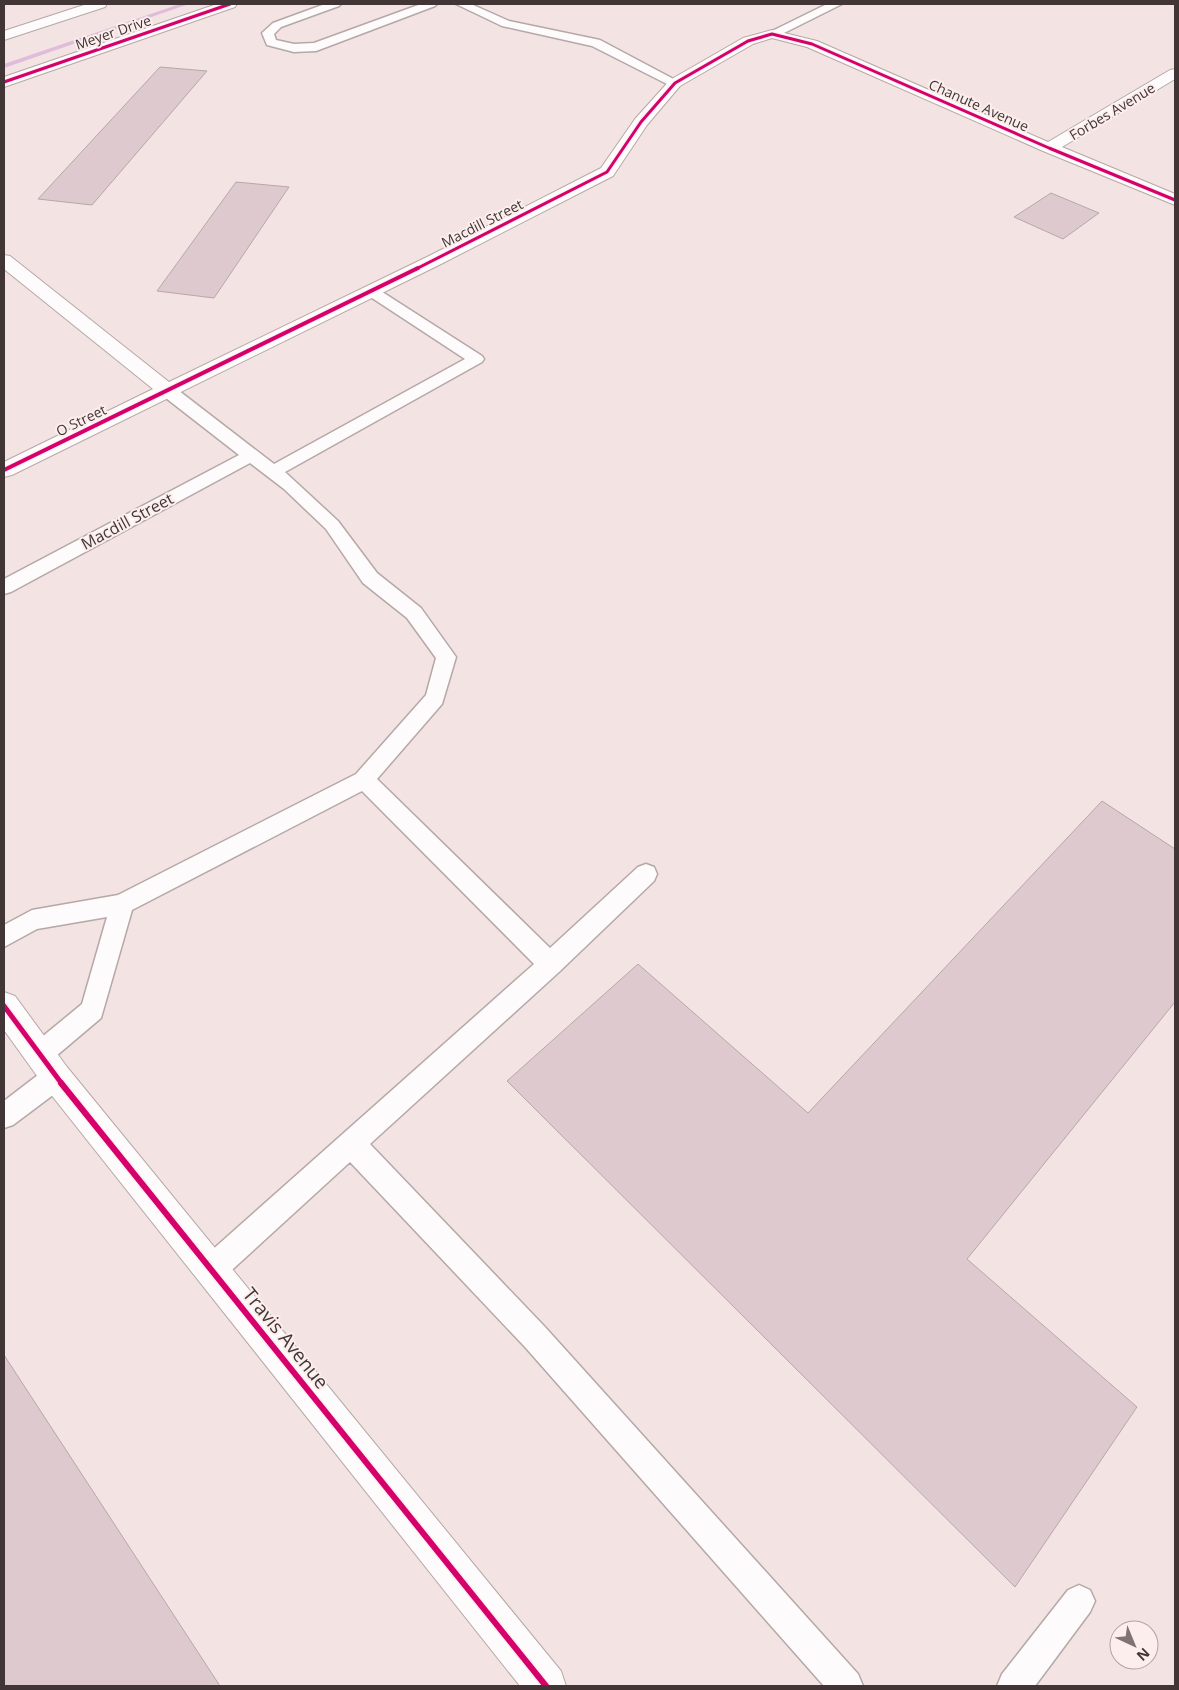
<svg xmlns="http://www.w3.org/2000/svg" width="1179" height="1690" viewBox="0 0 1179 1690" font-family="'Open Sans',sans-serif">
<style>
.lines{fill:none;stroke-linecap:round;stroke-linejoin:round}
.stream{fill:#e0bcdc;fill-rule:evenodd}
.building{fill:#ddc9ce;stroke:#b5a8aa}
.service-casing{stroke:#b5a8a7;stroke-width:3}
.minor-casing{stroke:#b5a8a7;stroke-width:2}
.tertiary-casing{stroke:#b5a8a7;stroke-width:2}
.service{fill:#fdfbfb;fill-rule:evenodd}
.minor{fill:#fdfbfb;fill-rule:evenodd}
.tertiary{fill:#fdfbfb;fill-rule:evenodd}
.cycleway-far3-casing{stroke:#fbeeed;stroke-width:5}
.cycleway-far2-casing{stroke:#fbeeed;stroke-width:6}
.cycleway-far1-casing{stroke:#fbeeed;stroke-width:8}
.cycleway-casing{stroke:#fbeeed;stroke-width:9}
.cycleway-far3{stroke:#d6006c;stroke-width:3}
.cycleway-far2{stroke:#d6006c;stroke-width:4}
.cycleway-far1{stroke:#d6006c;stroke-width:5}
.cycleway{stroke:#d6006c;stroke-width:6}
.labels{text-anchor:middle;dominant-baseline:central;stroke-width:4;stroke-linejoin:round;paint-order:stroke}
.far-street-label{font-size:14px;fill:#423535;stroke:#fbeeed}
.street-label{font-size:16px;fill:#423535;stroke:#fbeeed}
.near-street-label{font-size:19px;fill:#423535;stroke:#fbeeed}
</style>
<rect width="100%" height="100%" fill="#f4e3e3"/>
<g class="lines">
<path class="stream" d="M180,4H189L4,68V64Z"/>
</g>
<path class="building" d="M160,67L207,71L92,205L38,199Z
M236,182L289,187L214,298L157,291Z
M1051,193L1099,213L1063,239L1014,217Z
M1102,801L1175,849V1002L967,1259L1137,1407L1015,1587L507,1081L638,964L808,1113Z
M4,1355L220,1686H4Z"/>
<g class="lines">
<defs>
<path id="service" d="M325,4H341L339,6L281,27L274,34L276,40L294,44L314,43L421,4H437L435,6L316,51L294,52L267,45L262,33L273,23Z
M456,4H471L509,21L600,40L681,83L675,87L671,86L592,46L502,26Z
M827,4H842L776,37H768L766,34Z
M371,286L376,288L482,356L484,359L482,362L285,472L338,521L377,573L421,608L456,657L442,704L377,779L550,948L638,867L646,864L654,867L657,874L654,881L559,972L370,1144L545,1327L858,1674L863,1686H824L525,1347L350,1162L222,1279L212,1283L202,1279L198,1269L202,1259L534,964L362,791L132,910L101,1018L49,1062L40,1066L31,1062L27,1054L31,1046L82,1004L107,917L37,929L4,947V925L32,910L118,895L356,774L426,695L436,658L407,618L363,583L326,529L284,489L250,463L11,592L4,594V579L239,455L162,395L160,391L162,387H174L274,464L465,359L366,294L363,291L366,288Z
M56,1065L65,1068L69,1077L65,1086L13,1125L4,1128V1101L47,1068Z
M1079,1585L1090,1590L1095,1601L1090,1612L1035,1686H997L1002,1674L1068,1590Z"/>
<path id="minor" d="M87,4H107L105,7L4,40V31Z
M772,30L817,41L1048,142L1170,70L1175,69V79L1062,147L1175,194V205L1043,151L807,47L772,38L753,44L680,86L647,125L613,176L441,264L12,475L4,477V462L153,389L4,269V255L10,256L169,382L429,256L601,168L635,119L670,80L743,38Z
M4,992L15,996L67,1067L561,1671L566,1686H520L45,1087L4,1030Z"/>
<path id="tertiary" d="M217,4H237L235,7L4,87V77Z"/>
</defs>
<use href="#service" class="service-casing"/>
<use href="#minor" class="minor-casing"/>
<use href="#tertiary" class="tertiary-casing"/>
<use href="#service" class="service"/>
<use href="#minor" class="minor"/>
<use href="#tertiary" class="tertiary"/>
<defs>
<path id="cycleway-far3" d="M4,82L230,4
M416,269L607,172L641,122L675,83L748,41L772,34L812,44L1049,148L1175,200"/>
<path id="cycleway-far2" d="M4,470L418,268"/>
<path id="cycleway-far1" d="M4,1006L62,1084"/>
<path id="cycleway" d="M61,1083L546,1686"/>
</defs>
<use href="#cycleway-far3" class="cycleway-far3-casing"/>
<use href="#cycleway-far2" class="cycleway-far2-casing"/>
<use href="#cycleway-far1" class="cycleway-far1-casing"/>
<use href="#cycleway" class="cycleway-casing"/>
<use href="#cycleway-far3" class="cycleway-far3"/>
<use href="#cycleway-far2" class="cycleway-far2"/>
<use href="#cycleway-far1" class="cycleway-far1"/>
<use href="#cycleway" class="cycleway"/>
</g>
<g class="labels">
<g class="far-street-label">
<text transform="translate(113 32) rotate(-19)">Meyer Drive</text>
<text transform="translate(979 105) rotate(24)">Chanute Avenue</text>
<text transform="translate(1112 111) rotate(-31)">Forbes Avenue</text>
<text transform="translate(482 223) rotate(-27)">Macdill Street</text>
<text transform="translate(81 420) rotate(-26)">O Street</text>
</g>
<g class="street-label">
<text transform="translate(127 521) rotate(-28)">Macdill Street</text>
</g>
<g class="near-street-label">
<text transform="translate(286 1338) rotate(51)">Travis Avenue</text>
</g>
</g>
<rect width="1179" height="1690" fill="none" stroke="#423535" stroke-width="10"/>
<g transform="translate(1134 1645) rotate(136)"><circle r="24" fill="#fbeeed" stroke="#b1a4a3"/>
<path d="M0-4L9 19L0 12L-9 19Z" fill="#807272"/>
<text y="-8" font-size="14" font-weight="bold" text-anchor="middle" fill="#423535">N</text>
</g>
</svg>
